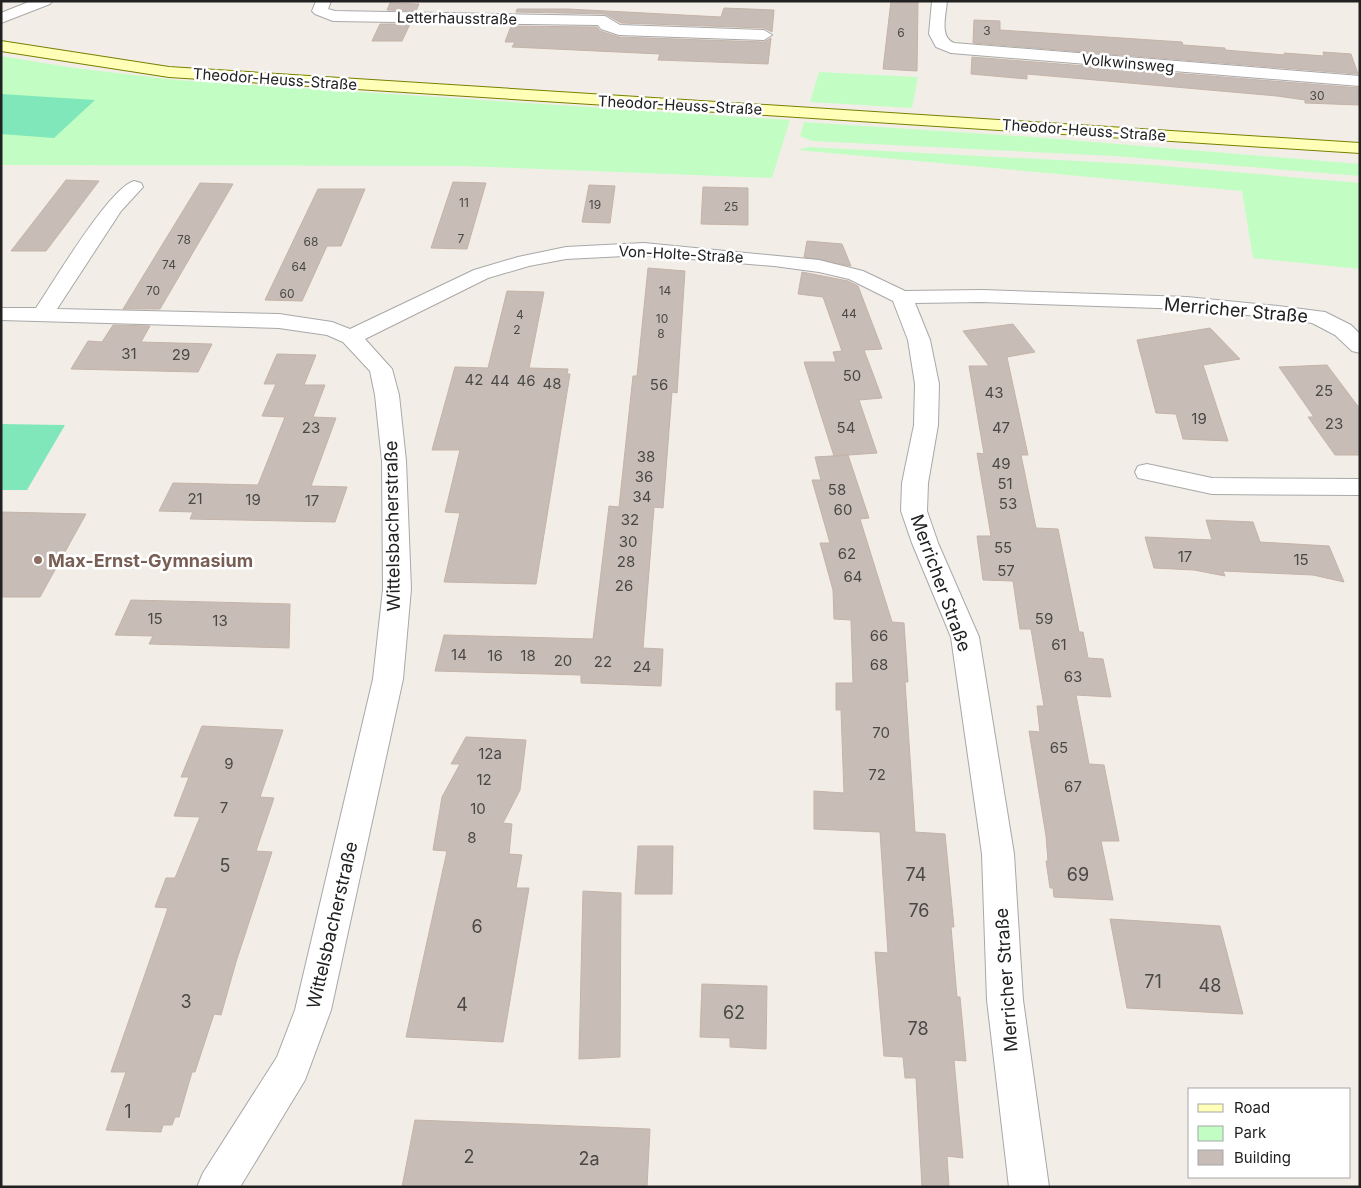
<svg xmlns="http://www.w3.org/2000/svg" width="1361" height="1188" viewBox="0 0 1361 1188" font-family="Inter,sans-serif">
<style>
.park{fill:#c2fec4}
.pitch{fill:#7fe7ba}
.building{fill:#c7bdb6;stroke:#c5b3a8}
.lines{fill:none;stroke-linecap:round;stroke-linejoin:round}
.minor-casing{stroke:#a8a8a8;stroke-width:2}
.secondary-casing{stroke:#788000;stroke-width:2}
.minor{fill:#fff;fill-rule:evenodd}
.secondary{fill:#ffffb8;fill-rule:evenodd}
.education-dot{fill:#8d6e63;stroke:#fff;stroke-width:2}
.labels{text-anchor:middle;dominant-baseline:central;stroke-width:5;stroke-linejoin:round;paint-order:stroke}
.far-number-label{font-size:12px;fill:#4a4846}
.far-street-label{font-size:15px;fill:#212121;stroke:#fff}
.number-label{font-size:15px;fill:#4a4846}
.street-label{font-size:18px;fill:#212121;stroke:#fff}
.education-label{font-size:18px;font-weight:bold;fill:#785e54;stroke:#fff;text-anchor:start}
.near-number-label{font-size:18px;fill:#4a4846}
</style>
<rect width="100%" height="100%" fill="#f2eee7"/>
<path class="park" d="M1,56L75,68L176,80L790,120L772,178L462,166L1,165Z
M819,72L918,77L912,108L810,102Z
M804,122L1034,137L1360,164V176L1114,156L812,141L800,136Z
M809,147L1153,165L1360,183V269L1253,258L1242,191L797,150Z"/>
<path class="pitch" d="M1,94L95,100L54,138L1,134Z
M1,424L65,425L27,490H1Z"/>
<path class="building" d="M891,1L918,2L917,71L883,69Z
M390,3L419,4L416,11L387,10Z
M724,8L774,10L772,32L764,28L621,23L605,14L516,12L517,9H568L721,17Z
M974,20L1000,21V30L1182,42L1183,45L1225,48V50L1285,55L1284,53L1324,56L1323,52L1351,54L1358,74L973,43Z
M380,24H410L402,41H372Z
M511,26L597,27L600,31L619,37L764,42L771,38L768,64L658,60L660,54L512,47L515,42H505Z
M972,57L1360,88V105L1305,103V100L1277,96L1027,74V79L971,74Z
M66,180L99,181L46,251H11Z
M453,182L486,183L467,249L431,248Z
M200,183L233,184L160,309H123Z
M589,185L615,186L610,223L582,222Z
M703,187L748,188V225L701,224Z
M318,189H365L341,246H327L302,301L265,300Z
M807,241L842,244L851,266L804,257Z
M648,268L685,271L677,393L672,392L663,508L654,507L643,648L663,649L661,686L581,683V675L435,671L444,635L593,639L609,506L619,507L633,376H637Z
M802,272L848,281L858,286L882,349L864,350L882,398L859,400L877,453L834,456L804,362H836L833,352L842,351L823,297L798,294Z
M507,291L544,292L529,368L568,369L567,374H570L536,584L444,582L460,513L445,512L460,450H432L455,367L488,368Z
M1013,324L1035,352L1007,357L1028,455H1021L1036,528L1058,529L1079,632H1083L1088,658L1103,659L1111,697L1076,695L1089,764L1104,765L1119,841H1101L1113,900L1054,897L1053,888H1050L1046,861H1048L1046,836L1029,731L1040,732L1037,706H1044L1031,629H1020L1013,581L983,580L977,536H991L977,453L984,454L969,366H989L963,331Z
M113,325L150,326L141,342L212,344L198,372L71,369L88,341L102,342Z
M1210,328L1240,359L1203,365L1228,441L1183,439L1176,414L1156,413L1137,340Z
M277,354L316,355L304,385H325L313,417L336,418L311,486L347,487L335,522L190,519L193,512L159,511L173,483L258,485L285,417L262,416L276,384H264Z
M1327,365L1360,409V455H1335L1308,417H1314L1279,367Z
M848,455L869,518L860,519L892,622L904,623L908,682H905L915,832L945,834L954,927H951L957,997H960L966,1061L954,1060L963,1158L947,1156L949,1187H922L916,1078H905L903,1057L884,1056L875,952L888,953L880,832L814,829V791L844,793L841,710H836V683H853L851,620L834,619L833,590L820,543H830L812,480H821L815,457Z
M1,512L86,514L40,597H1Z
M1206,520L1253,522L1260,542L1329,546L1344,582L1313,575L1223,571L1225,576L1194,570L1154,568L1145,537L1212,540Z
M131,600L290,604L289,648L149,644L153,636L115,635Z
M202,726L283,730L260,797L274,798L256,851L272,852L236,962L221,1015L214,1014L195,1072H192L179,1117H175L172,1125H163L161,1132L106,1130L126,1072H111L168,908L155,907L166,878H175L200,817L174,816L189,777H181Z
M466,737L526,740L520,790L503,823L512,824L509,854L522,855L516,888H529L503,1042L406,1037L447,851L433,850L442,797L460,764H451Z
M638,846H673L672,894H635Z
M583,891L621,893L620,1057L579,1059Z
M1110,919L1220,926L1243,1014L1127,1008Z
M702,984L767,986L766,1049L730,1047V1038L700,1037Z
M415,1120L650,1129L647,1187H402Z"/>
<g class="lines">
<defs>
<path id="minor" d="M31,1H52L50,4L1,23V13Z
M316,1H331L328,9L335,11L605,16L620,25L764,30L772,35L764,40L619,35L601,29L598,25L333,21L315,14L312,11Z
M932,1H947C946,15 939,37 954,43L1360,76V86L951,53L936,47L929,34Z
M134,181L141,183L143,187L121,211L57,309L279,314L332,322L350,329L474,270L518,257L566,247L644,243L819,260L863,271L905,291L982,290L1187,297L1278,306L1325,312L1351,325L1360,334V353L1352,351L1335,335L1312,323L1278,318L1187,309L982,302L915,303L930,340L939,384L938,425L928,483L927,511L938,543L979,637L1014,854L1023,1000L1049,1187H1009L987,1000L982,854L951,637L912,543L901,511L902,483L914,425L915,384L908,340L893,301L849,279L819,272L774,266L644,255L566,259L529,266L488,278L365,339L392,369L399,395L406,461L411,589L403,679L331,1010L305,1080L240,1187H197L203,1173L277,1057L295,1010L373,679L383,589L382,461L375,395L370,371L343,342L327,335L279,328L1,320V308H36C53,283 109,188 134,181Z
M1147,464L1212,478L1360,479V495L1212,494L1138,478L1135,472L1138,466Z"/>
<path id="secondary" d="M1,41L169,67L1360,143V153L169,77L1,51Z"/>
</defs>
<use href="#minor" class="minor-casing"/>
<use href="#secondary" class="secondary-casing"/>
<use href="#minor" class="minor"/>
<use href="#secondary" class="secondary"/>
</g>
<circle class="education-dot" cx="38" cy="560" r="5"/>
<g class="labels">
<g class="far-number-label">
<text x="987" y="30">3</text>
<text x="901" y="32">6</text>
<text x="1317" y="95">30</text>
<text x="464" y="202">11</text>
<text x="595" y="204">19</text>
<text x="731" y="206">25</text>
<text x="461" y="238">7</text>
<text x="184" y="239">78</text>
<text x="311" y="241">68</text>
<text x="169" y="264">74</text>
<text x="299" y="266">64</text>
<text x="153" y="290">70</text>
<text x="665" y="290">14</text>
<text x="287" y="293">60</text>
<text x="849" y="313">44</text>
<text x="520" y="314">4</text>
<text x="662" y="318">10</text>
<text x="517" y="329">2</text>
<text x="661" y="333">8</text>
</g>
<g class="far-street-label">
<text transform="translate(457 18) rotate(1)">Letterhausstraße</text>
<text transform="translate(1128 63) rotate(5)">Volkwinsweg</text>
<text transform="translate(275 79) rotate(4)">Theodor-Heuss-Straße</text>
<text transform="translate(680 105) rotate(3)">Theodor-Heuss-Straße</text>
<text transform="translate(1084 130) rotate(4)">Theodor-Heuss-Straße</text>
<text transform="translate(681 254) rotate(3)">Von-Holte-Straße</text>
</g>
<g class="number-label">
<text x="129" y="353">31</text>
<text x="181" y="354">29</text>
<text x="852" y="375">50</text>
<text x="474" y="379">42</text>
<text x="500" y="380">44</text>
<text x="526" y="380">46</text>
<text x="552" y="383">48</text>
<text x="659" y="384">56</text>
<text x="1324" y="390">25</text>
<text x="994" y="392">43</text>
<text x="1199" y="418">19</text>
<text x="1334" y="423">23</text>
<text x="311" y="427">23</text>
<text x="846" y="427">54</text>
<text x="1001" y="427">47</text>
<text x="646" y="456">38</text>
<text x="1001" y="463">49</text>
<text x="644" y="476">36</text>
<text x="1005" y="483">51</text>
<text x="837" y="489">58</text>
<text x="642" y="496">34</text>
<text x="195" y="498">21</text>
<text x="253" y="499">19</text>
<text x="312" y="500">17</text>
<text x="1008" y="503">53</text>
<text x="843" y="509">60</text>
<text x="630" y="519">32</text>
<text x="628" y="541">30</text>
<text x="1003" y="547">55</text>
<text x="847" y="553">62</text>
<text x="1185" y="556">17</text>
<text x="1301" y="559">15</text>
<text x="626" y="561">28</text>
<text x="1006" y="570">57</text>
<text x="853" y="576">64</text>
<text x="624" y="585">26</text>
<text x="155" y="618">15</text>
<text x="1044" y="618">59</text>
<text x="220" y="620">13</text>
<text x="879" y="635">66</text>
<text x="1059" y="644">61</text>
<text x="459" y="654">14</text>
<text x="495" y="655">16</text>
<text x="528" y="655">18</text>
<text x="563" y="660">20</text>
<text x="603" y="661">22</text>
<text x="879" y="664">68</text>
<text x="642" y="666">24</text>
<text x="1073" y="676">63</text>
<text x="881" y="732">70</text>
<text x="1059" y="747">65</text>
<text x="490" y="753">12a</text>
<text x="229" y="763">9</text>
<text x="877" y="774">72</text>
<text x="484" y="779">12</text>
<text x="1073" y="786">67</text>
<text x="224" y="807">7</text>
<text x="478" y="808">10</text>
<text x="472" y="837">8</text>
</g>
<g class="street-label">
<text transform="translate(1236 310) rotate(5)">Merricher Straße</text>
<text transform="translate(392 526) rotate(-91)">Wittelsbacherstraße</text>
<text transform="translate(941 583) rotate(70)">Merricher Straße</text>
<text transform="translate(332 925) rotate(-77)">Wittelsbacherstraße</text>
<text transform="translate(1006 980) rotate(-94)">Merricher Straße</text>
</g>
<g class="education-label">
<text x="48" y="560">Max-Ernst-Gymnasium</text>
</g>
<g class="near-number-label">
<text x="225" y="865">5</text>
<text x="916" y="874">74</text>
<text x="1078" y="874">69</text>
<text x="919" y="910">76</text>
<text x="477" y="926">6</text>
<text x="1153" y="981">71</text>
<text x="1210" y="985">48</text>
<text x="186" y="1001">3</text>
<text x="462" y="1004">4</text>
<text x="734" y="1012">62</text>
<text x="918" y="1028">78</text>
<text x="128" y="1111">1</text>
<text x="469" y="1156">2</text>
<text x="589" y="1158">2a</text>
</g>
</g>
<rect width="1361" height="1188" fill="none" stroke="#212121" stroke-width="5"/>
<rect x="1188" y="1088" width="162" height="90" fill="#ffffff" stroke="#a6a6a6"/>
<rect x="1198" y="1104" width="25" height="8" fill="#ffffb8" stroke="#a6a6a6"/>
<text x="1234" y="1113" font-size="15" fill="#212121">Road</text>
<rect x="1198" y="1126" width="25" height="15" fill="#c2fec4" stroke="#a6a6a6"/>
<text x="1234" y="1138" font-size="15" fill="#212121">Park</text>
<rect x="1198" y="1150" width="25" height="15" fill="#c7bdb6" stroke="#a6a6a6"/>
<text x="1234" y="1163" font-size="15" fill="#212121">Building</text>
</svg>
